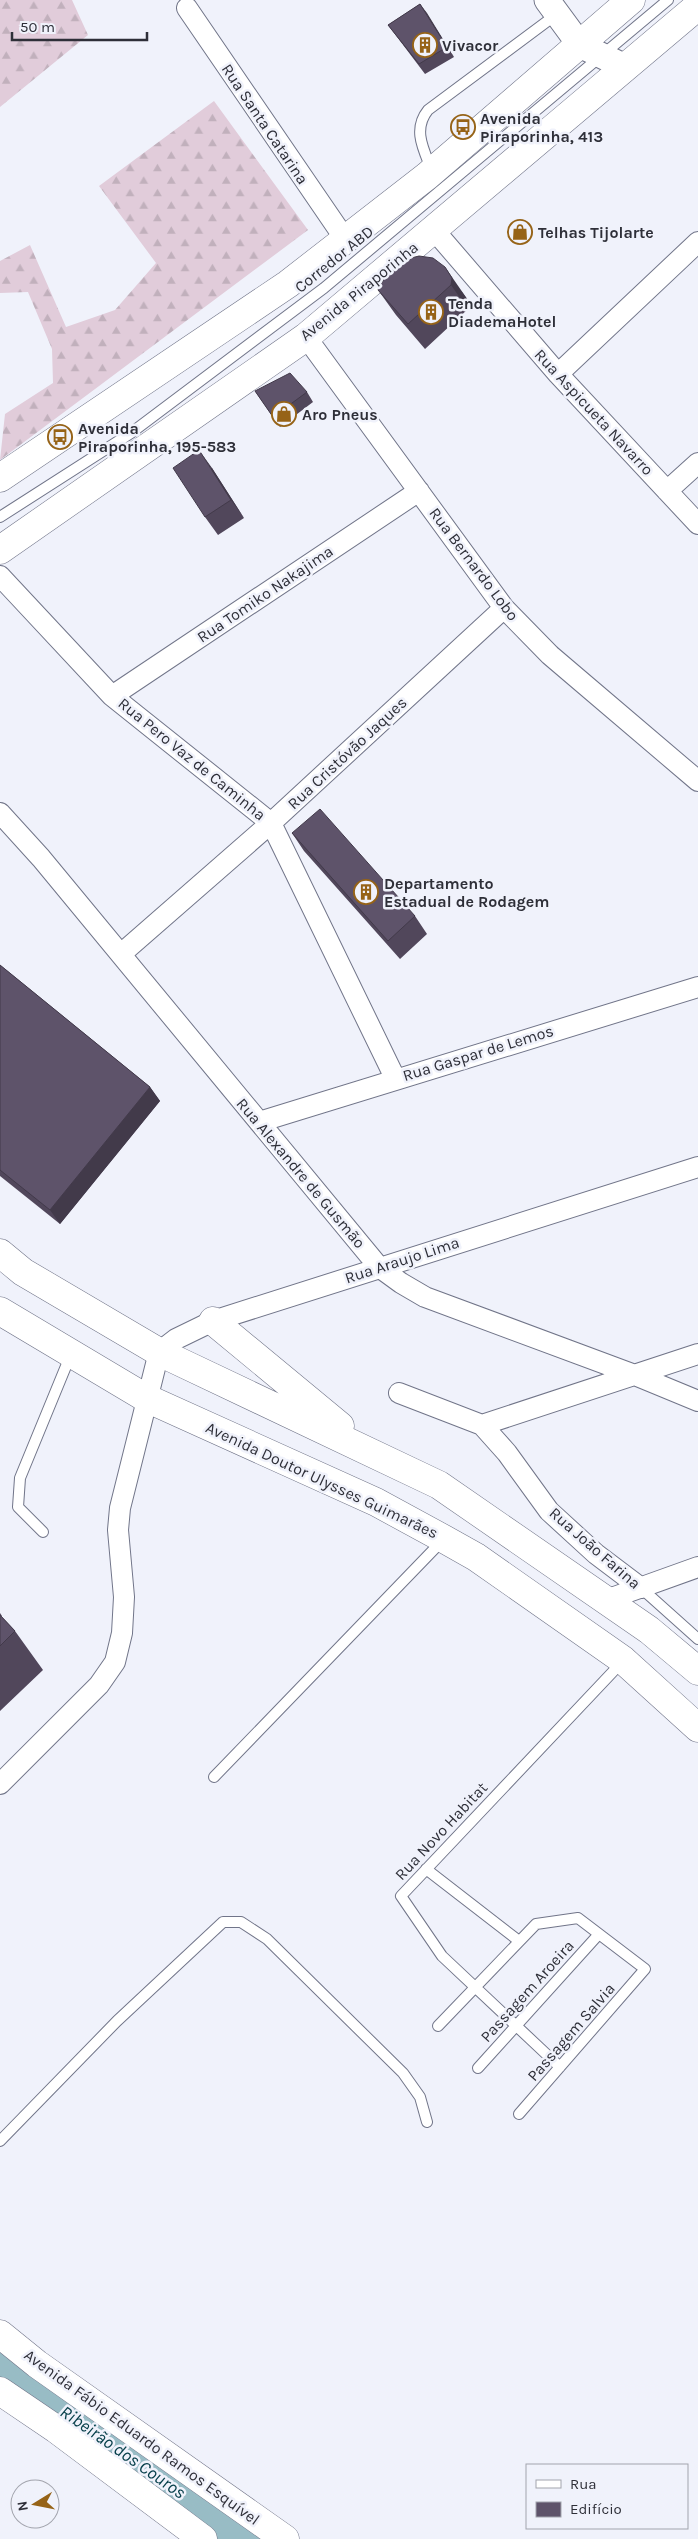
<svg xmlns="http://www.w3.org/2000/svg" width="698" height="2539" viewBox="0 0 698 2539" font-family="Karla,sans-serif">
<style>
.forest{fill:url(#forest-firs)}
.lines{fill:none;stroke-linecap:round;stroke-linejoin:round}
.river{stroke:#98bcc5;stroke-width:32}
.service-casing{stroke:#717589;stroke-width:12}
.minor-casing{stroke:#717589;stroke-width:22}
.tertiary-casing{stroke:#717589;stroke-width:27}
.secondary-casing{stroke:#717589;stroke-width:29}
.primary-casing{stroke:#717589;stroke-width:29}
.trunk-casing{stroke:#717589;stroke-width:29}
.service{stroke:#fff;stroke-width:10}
.minor{stroke:#fff;stroke-width:20}
.tertiary{stroke:#fff;stroke-width:25}
.secondary{stroke:#fff;stroke-width:28}
.primary{stroke:#fff;stroke-width:28}
.trunk{stroke:#fff;stroke-width:28}
.wall{fill:#51475b}
.shaded-wall{fill:#423a4a}
.building{fill:#5e536a;stroke:#423a4a}
.labels{text-anchor:middle;dominant-baseline:central;stroke-width:5;stroke-linejoin:round;paint-order:stroke}
.poi-label{font-size:16px;font-weight:bold;fill:#2e2f38;stroke:#f0f2fb;text-anchor:start}
.street-label{font-size:16px;fill:#2e2f38;stroke:#f0f2fb}
.water-label{font-size:18px;font-style:italic;fill:#08404b;stroke:#f0f2fb}
</style>
<defs>
<pattern id="forest-firs" width="22" height="20" patternUnits="userSpaceOnUse" patternTransform="scale(1.25)"><rect width="22" height="20" fill="#e1ccda"/><path d="M5 1l3.5 6h-7zM16 11l3.5 6h-7z" fill="#c1b0bc"/></pattern>
</defs>
<rect width="100%" height="100%" fill="#f0f2fb"/>
<path class="forest" d="M0,0H72L88,35L0,107Z
M214,101L308,230L0,460L5,414L53,383L52,349L28,292L0,293V261L30,245L66,327L115,310L156,263L99,186Z"/>
<g class="lines">
<path class="river" d="M0,2364L176,2491L246,2539"/>
<defs>
<path id="service" d="M432,171C424,150 412,130 428,110L557,14
M0,517L131,433L324,288L668,0
M43,1532L18,1507L20,1478L71,1354
M641,1588L698,1639
M214,1777L442,1541
M426,1869L519,1941
M438,2026L536,1924L578,1918L645,1969L519,2114
M560,2067L442,1956L401,1896L623,1661
M478,2068L599,1934
M0,2141L117,2021L223,1922H241L267,1939L403,2073L420,2097L427,2122"/>
<path id="minor" d="M187,8L345,239
M434,230L558,374L698,524
M306,337L504,608L550,655L698,781
M558,374L698,242
M667,491L698,463
M0,576L112,696L271,823L395,1078
M112,696L419,491
M0,813L41,858L379,1267L401,1283L425,1297L635,1375L698,1401
M121,954L271,823L504,608
M259,1122L698,987
M399,1393L482,1425L507,1453L549,1511L596,1554L641,1588
M482,1425L698,1354
M606,1600L698,1567
M0,1784L99,1685L115,1662L122,1633L124,1597L118,1530L120,1508L159,1352L176,1339L213,1321L698,1167"/>
<path id="tertiary" d="M547,0L580,45L625,67"/>
<path id="secondary" d="M0,1253L23,1272L159,1352L439,1485L649,1630L698,1671
M0,1311L146,1398L376,1502L444,1539L476,1557L623,1660L698,1728
M213,1321L340,1426"/>
<path id="primary" d="M0,478L288,284L427,176L631,0
M0,550L306,337L698,6"/>
<path id="trunk" d="M0,2334L37,2364L285,2539
M0,2391L56,2429L203,2539"/>
</defs>
<use href="#service" class="service-casing"/>
<use href="#minor" class="minor-casing"/>
<use href="#tertiary" class="tertiary-casing"/>
<use href="#secondary" class="secondary-casing"/>
<use href="#primary" class="primary-casing"/>
<use href="#trunk" class="trunk-casing"/>
<use href="#service" class="service"/>
<use href="#minor" class="minor"/>
<use href="#tertiary" class="tertiary"/>
<use href="#secondary" class="secondary"/>
<use href="#primary" class="primary"/>
<use href="#trunk" class="trunk"/>
</g>
<path class="wall" d="M420,4L454,57L425,74L388,25Z
M419,256L462,292L470,303L468,309L425,349L396,315L378,290Z
M255,391L307,392L313,402L280,427Z
M212,468L244,518L218,535L205,517Z
M292,833L415,916L427,934L400,959L304,851Z
M0,965L150,1087L160,1101L60,1224L0,1176Z
M0,1613L2,1616H1L15,1631L43,1670L0,1711Z"/>
<path class="shaded-wall" d="M420,4L427,13L454,57L447,47Z
M445,267L470,303L468,309L451,285Z
M199,450L212,468L244,518L231,500Z
M150,1087L160,1101L60,1224L50,1210Z"/>
<path class="building" d="M420,4L447,47L419,64L388,25Z
M419,256L433,258L445,267L452,278L451,285L408,324L378,290L385,277L403,260Z
M290,373L307,392L273,417L255,391Z
M199,450L231,500L205,517L173,468Z
M320,809L415,916L388,941L292,833Z
M0,965L150,1087L50,1210L0,1170Z
M0,1615L15,1631L0,1646Z"/>
<defs>
<symbol id="building-ring" viewBox="-11 -11 22 22"><circle r="9.5" fill="#f0f2fb" stroke="#966317" stroke-width="1.5"/><path d="M-4-6H4V6H1V3H-1V6H-4ZM-2.5-4.3h1.7v1.8h-1.7ZM.8-4.3h1.7v1.8H.8ZM-2.5-1h1.7V.8h-1.7ZM.8-1h1.7V.8H.8Z" fill="#966317"/></symbol>
<symbol id="bus-ring" viewBox="-11 -11 22 22"><circle r="9.5" fill="#f0f2fb" stroke="#966317" stroke-width="1.5"/><path d="M-5-6H5V4H4V6H2V4H-2V6H-4V4H-5ZM-3.5-4V0h7V-4ZM-3.5 1.2v1.5H-2V1.2ZM2 1.2v1.5H3.5V1.2Z" fill="#966317"/></symbol>
<symbol id="shop-ring" viewBox="-11 -11 22 22"><circle r="9.5" fill="#f0f2fb" stroke="#966317" stroke-width="1.5"/><path d="M-5-2.5h2.3a2.7 3.5 0 0 1 5.4 0H5L5.5 6h-11ZM-1.5-2.5h3a1.5 2.3 0 0 0-3 0Z" fill="#966317"/></symbol>
</defs>
<g fill-rule="evenodd">
<use href="#building-ring" x="411" y="31" width="28" height="28"/>
<use href="#bus-ring" x="449" y="113" width="28" height="28"/>
<use href="#shop-ring" x="506" y="218" width="28" height="28"/>
<use href="#building-ring" x="417" y="298" width="28" height="28"/>
<use href="#shop-ring" x="270" y="400" width="28" height="28"/>
<use href="#bus-ring" x="46" y="423" width="28" height="28"/>
<use href="#building-ring" x="352" y="878" width="28" height="28"/>
</g>
<g class="labels">
<g class="poi-label">
<text x="442" y="45">Vivacor</text>
<text x="480" y="118">Avenida<tspan x="480" dy="18">Piraporinha, 413</tspan></text>
<text x="538" y="232">Telhas Tijolarte</text>
<text x="448" y="303">Tenda<tspan x="448" dy="18">DiademaHotel</tspan></text>
<text x="302" y="414">Aro Pneus</text>
<text x="78" y="428">Avenida<tspan x="78" dy="18">Piraporinha, 195-583</tspan></text>
<text x="384" y="883">Departamento<tspan x="384" dy="18">Estadual de Rodagem</tspan></text>
</g>
<g class="street-label">
<text transform="translate(265 124) rotate(56)">Rua Santa Catarina</text>
<text transform="translate(334 259) rotate(-39)">Corredor ABD</text>
<text transform="translate(359 291) rotate(-39)">Avenida Piraporinha</text>
<text transform="translate(594 412) rotate(47)">Rua Aspicueta Navarro</text>
<text transform="translate(474 564) rotate(53)">Rua Bernardo Lobo</text>
<text transform="translate(265 594) rotate(-34)">Rua Tomiko Nakajima</text>
<text transform="translate(347 753) rotate(-43)">Rua Cristóvão Jaques</text>
<text transform="translate(192 759) rotate(39)">Rua Pero Vaz de Caminha</text>
<text transform="translate(478 1053) rotate(-17)">Rua Gaspar de Lemos</text>
<text transform="translate(301 1173) rotate(50)">Rua Alexandre de Gusmão</text>
<text transform="translate(402 1260) rotate(-18)">Rua Araujo Lima</text>
<text transform="translate(322 1480) rotate(25)">Avenida Doutor Ulysses Guimarães</text>
<text transform="translate(595 1548) rotate(41)">Rua João Farina</text>
<text transform="translate(441 1831) rotate(-47)">Rua Novo Habitat</text>
<text transform="translate(527 1991) rotate(-48)">Passagem Aroeira</text>
<text transform="translate(571 2032) rotate(-49)">Passagem Salvia</text>
<text transform="translate(142 2437) rotate(36)">Avenida Fábio Eduardo Ramos Esquível</text>
</g>
<g class="water-label">
<text transform="translate(123 2452) rotate(35)">Ribeirão dos Couros</text>
</g>
</g>
<rect x="526" y="2464" width="162" height="65" fill="#f0f2fb" stroke="#a2a4ad"/>
<rect x="536" y="2480" width="25" height="8" fill="#ffffff" stroke="#a2a4ad"/>
<text x="570" y="2489" font-size="15" fill="#2e2f38">Rua</text>
<rect x="536" y="2502" width="25" height="15" fill="#5e536a" stroke="#a2a4ad"/>
<text x="570" y="2514" font-size="15" fill="#2e2f38">Edifício</text>
<g transform="translate(35 2504) rotate(260)"><circle r="24" fill="#f0f2fb" stroke="#a2a4ad"/>
<path d="M0-4L9 19L0 12L-9 19Z" fill="#966317"/>
<text y="-8" font-size="14" font-weight="bold" text-anchor="middle" fill="#2e2f38">N</text>
</g>
<path d="M12 32v8h135v-8" fill="none" stroke="#2e2f38" stroke-width="2.5"/>
<text x="20" y="32" font-size="15" fill="#2e2f38" stroke="#f0f2fb" stroke-width="4" paint-order="stroke">50 m</text>
</svg>
